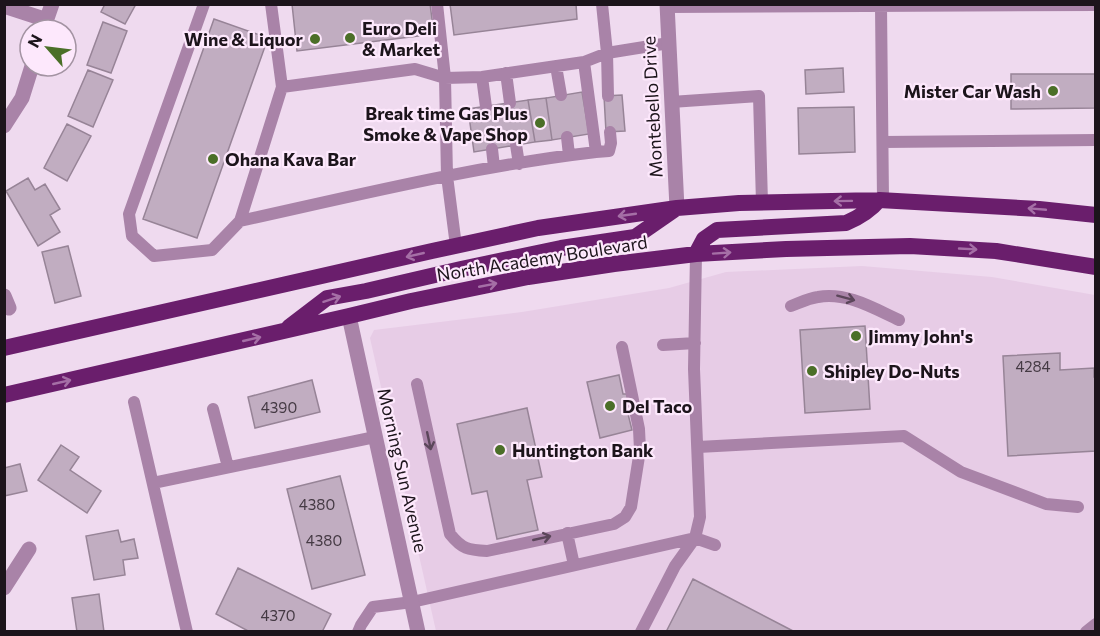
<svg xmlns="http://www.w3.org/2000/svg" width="1100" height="636" viewBox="0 0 1100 636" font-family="Commissioner,sans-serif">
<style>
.built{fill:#e7cce6}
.building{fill:#c1adc1;stroke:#978497;stroke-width:1.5}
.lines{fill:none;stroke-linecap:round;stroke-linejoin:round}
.service{stroke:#a983a8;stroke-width:12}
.minor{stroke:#a983a8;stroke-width:15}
.tertiary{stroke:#a983a8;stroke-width:15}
.trunk{stroke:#6a1e6c;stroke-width:16}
.oneway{stroke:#a56fa6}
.oneway2{stroke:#5b465a}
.poi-dot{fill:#4b6f28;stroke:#fde8fc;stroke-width:2}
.labels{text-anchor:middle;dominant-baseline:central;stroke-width:4.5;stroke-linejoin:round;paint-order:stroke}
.number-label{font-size:15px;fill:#453a44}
.poi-label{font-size:18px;font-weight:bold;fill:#1c141b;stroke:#fde8fc;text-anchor:start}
.street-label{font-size:18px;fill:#1c141b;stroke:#fde8fc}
</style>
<rect width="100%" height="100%" fill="#efdaef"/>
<path class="built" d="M862,266L992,277L1095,295V631H436L370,338L374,330L522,312L669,288L726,272Z"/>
<path class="building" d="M105,4H136L125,24L101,12Z
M292,4H430L434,34L297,51Z
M450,4H576L577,19L454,35Z
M214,19L268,38L197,238L143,219Z
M103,22L127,31L111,73L87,65Z
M843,68L844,92L806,94L805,70Z
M88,70L113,80L93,127L68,116Z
M1011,74H1096V108L1011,109Z
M582,92L589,134L552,140L546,98Z
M622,95L625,131L606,132L604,96Z
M546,98L552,140L535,142L528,100Z
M528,100L535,142L474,152L468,109Z
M854,107L855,152L799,154L798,108Z
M67,124L91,136L67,181L44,168Z
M28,178L35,190L45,184L60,209L50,215L60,232L38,246L6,191Z
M68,246L81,296L55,303L42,252Z
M865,326L870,409L805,413L800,330Z
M1060,353V370L1094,368V377H1096V451L1008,456L1003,356Z
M619,375L623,394H627L629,406H626L632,430L600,438L587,382Z
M312,380L320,412L255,428L248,397Z
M527,408L542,477L527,480L538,530L497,539L487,491L472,494L457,424Z
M61,445L79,457L70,470L101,491L87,513L38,480Z
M20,464L27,491L4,496V468Z
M340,476L365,575L312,589L287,489Z
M118,530L121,542L134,539L138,558L123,560L125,575L94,580L86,536Z
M238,568L331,614L322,632H250L216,614Z
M693,579L795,632H666Z
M99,594L104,632H77L72,598Z"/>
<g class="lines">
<path class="service" d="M204,4L129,214L132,236L154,256L212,250L240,221
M271,4L282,87
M437,4L445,78L415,69L282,87L240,221C358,195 476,166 596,152L584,62
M602,4L607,53L608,96
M881,6L883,200
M667,7L1096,5
M556,66L561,95
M506,73L510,103
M482,77L486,107
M671,102L759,96L762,203
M567,137L569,155
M883,142L1096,140
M516,145L519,164
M492,149L494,167
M596,152L609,151L611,143L610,132
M456,246L447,176L445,78L482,77L584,62L607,53L669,43
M791,306C799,303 809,298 818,297C847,292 873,308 899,320
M663,345L695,343
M417,384L450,534C462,549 468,550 487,551L614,524L625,517L631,507L640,450L639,429L622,347
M134,402L187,632
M213,409L228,467
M698,447L904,436L961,472L1046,504L1078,507
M153,483L375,437
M567,533L574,565
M358,632L361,625L373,607L412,602L695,538L700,517L694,369L696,254
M641,632L675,566L695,538L715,545
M1086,632L1096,624"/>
<path class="minor" d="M4,6L47,20
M43,30L52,4
M4,126L22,98L32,66
M4,296L9,308
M349,316L418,632
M4,588L29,549"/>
<path class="tertiary" d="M667,4L677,208"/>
<path class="trunk" d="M696,254L704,239L717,230L846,223C860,217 870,211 879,200
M289,327L327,298L366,291L461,269L561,248L635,237L674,210
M4,348L432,251L538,228L677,208L739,203L879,200L1039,209L1096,215
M4,395L349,316L411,301L528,277L614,264L696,254L786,249L910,246L996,251L1096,267"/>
</g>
<defs><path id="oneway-shaft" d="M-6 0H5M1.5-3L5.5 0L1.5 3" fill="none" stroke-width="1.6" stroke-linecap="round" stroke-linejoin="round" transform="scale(1.5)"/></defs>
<g class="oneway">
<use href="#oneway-shaft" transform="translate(843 201) rotate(179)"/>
<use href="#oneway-shaft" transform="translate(1037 209) rotate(-175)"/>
<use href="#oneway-shaft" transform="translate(627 215) rotate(172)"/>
<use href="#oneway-shaft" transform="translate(968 249) rotate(3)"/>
<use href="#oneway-shaft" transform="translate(722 253) rotate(-4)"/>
<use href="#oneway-shaft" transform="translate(415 255) rotate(167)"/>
<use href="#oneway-shaft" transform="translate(488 285) rotate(-11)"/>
<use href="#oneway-shaft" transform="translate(332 299) rotate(-18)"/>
<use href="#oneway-shaft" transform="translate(252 339) rotate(-13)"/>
<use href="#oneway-shaft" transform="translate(62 382) rotate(-13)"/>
</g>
<g class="oneway2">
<use href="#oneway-shaft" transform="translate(846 298) rotate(15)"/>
<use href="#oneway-shaft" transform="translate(429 441) rotate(78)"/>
<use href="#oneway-shaft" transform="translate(542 538) rotate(-13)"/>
</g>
<g class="poi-dot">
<circle cx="350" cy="38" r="6"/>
<circle cx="315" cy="39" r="6"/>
<circle cx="1053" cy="91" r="6"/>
<circle cx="540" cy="123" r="6"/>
<circle cx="213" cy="159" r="6"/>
<circle cx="856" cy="336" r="6"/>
<circle cx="812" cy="371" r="6"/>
<circle cx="610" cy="406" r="6"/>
<circle cx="500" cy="450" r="6"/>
</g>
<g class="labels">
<g class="number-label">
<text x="1033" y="366">4284</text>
<text x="279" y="407">4390</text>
<text x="317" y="504">4380</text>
<text x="324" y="540">4380</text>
<text x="278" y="615">4370</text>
</g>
<g class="poi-label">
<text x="362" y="28">Euro Deli<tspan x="362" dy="21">&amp; Market</tspan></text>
<text x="303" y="39" text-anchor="end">Wine &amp; Liquor</text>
<text x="1041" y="91" text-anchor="end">Mister Car Wash</text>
<text x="528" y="113" text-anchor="end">Break time Gas Plus<tspan x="528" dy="21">Smoke &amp; Vape Shop</tspan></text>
<text x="225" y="159">Ohana Kava Bar</text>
<text x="868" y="336">Jimmy John's</text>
<text x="824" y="371">Shipley Do-Nuts</text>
<text x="622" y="406">Del Taco</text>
<text x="512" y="450">Huntington Bank</text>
</g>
<g class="street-label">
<text transform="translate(652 107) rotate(-93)">Montebello Drive</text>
<text transform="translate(542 258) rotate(-9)">North Academy Boulevard</text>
<text transform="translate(403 470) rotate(77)">Morning Sun Avenue</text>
</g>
</g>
<rect width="1100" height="636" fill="none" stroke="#1c141b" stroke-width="12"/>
<g transform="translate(48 48) rotate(298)"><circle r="28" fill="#fde8fc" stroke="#a393a2" stroke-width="1.5"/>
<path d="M0-4.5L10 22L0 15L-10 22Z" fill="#4b6f28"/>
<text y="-9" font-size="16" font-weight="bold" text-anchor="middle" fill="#1c141b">N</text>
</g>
</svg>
